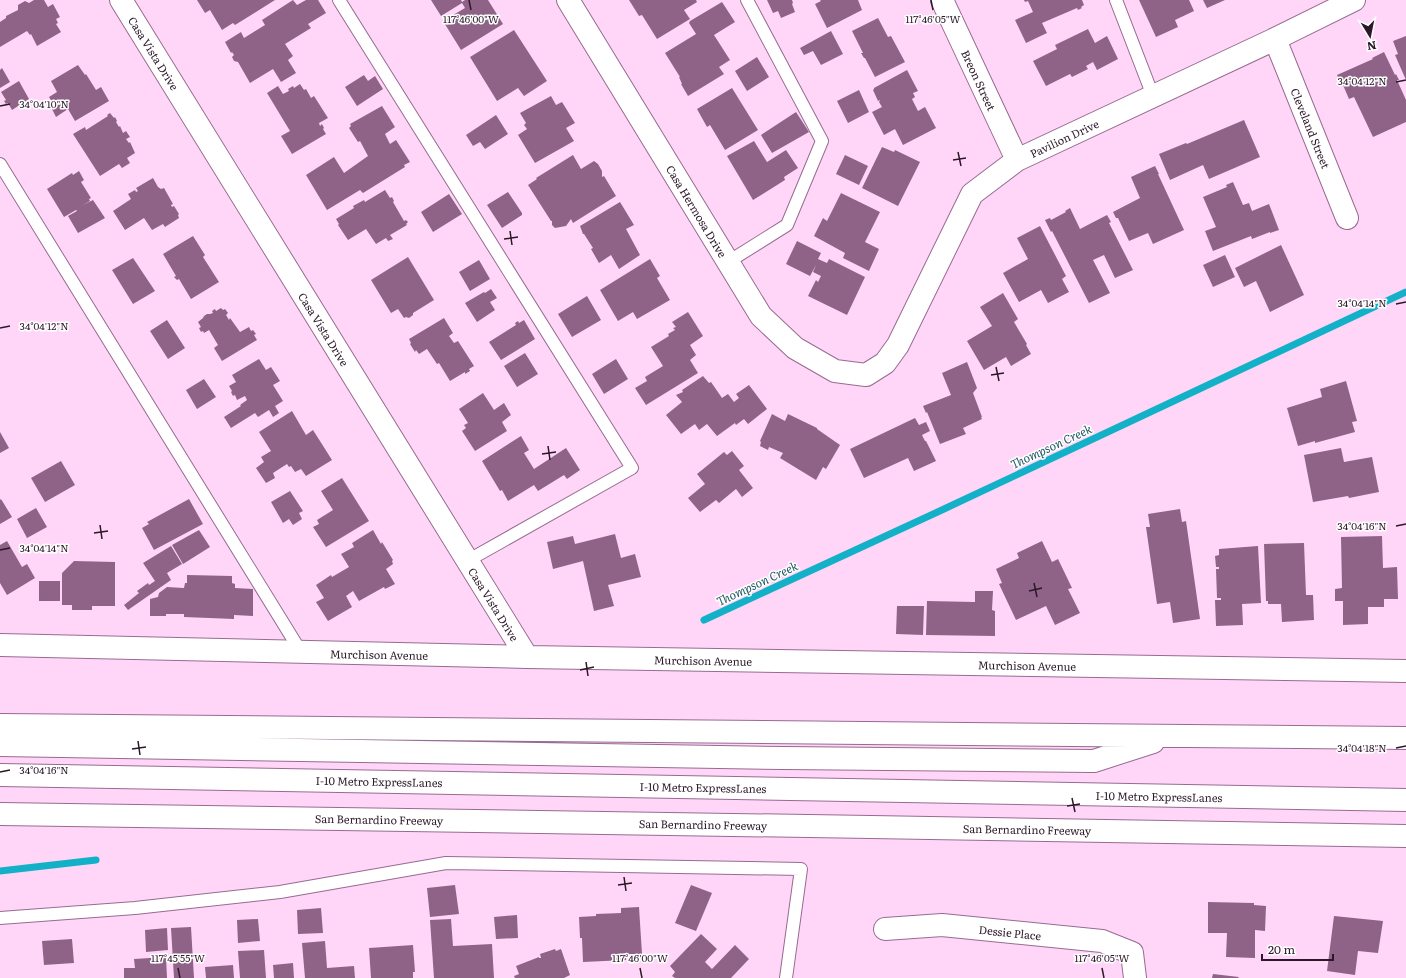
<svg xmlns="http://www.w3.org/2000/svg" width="1406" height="978" viewBox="0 0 1406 978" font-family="Literata,serif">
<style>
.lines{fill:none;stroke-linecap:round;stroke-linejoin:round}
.stream{stroke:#12b1c8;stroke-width:7}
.building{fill:#8f6388}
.service-casing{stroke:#976b91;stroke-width:14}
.minor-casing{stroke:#976b91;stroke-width:24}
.motorway-casing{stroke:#976b91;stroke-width:24}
.service{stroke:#fff;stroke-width:12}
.minor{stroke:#fff;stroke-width:22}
.motorway{stroke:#fff;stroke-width:22}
.ticks{fill:none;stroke:#2b1928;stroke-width:1.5}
.labels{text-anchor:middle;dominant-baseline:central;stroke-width:3;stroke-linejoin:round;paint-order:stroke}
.street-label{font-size:11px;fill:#2b1928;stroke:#fff}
.water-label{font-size:12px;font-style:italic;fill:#255c66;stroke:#fff}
.ticks-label{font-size:10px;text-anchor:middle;fill:#2b1928;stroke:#fff;stroke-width:3;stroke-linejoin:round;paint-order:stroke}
</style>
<rect width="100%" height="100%" fill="#ffd6f8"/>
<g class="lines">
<path class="stream" d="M704,620L944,509L1406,292
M0,871L96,860"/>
</g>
<path class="building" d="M34,0H44L48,7L53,4L60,17L56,19L58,23L56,24L61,32L37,46L31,34L30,35L27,31L0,47V22L6,18V16L18,10V5L25,1L29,3Z
M197,0H275L235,25L233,23L222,30L210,10L205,13Z
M293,0L297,5L306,0H318L326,13L308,24L311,28L285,44L293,56L288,60L296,73L281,82L273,69L250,83L238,62L234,61L232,57L234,55L232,52L231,53L225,42L241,32L244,38L265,25L262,20Z
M431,0H461L462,2L465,0H488L503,24L461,50L443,21L465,8L462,3L441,16Z
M629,0H696L697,2L684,10L690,19L657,39L642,15L639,16Z
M767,0H792L793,3L792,4L795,12L781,18L778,11L773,13Z
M820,0H858L862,10L827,28L815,4L821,1Z
M1024,0H1082L1084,5L1081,7L1082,8L1078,10L1077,8L1042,23L1047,33L1026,43L1015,20L1033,12L1028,1L1025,2Z
M1139,0H1189L1194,11L1175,20L1178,27L1156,37Z
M1203,0H1225L1207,8Z
M722,2L735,22L714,35L730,60L719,67L724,74L688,96L681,84H682L679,77H680L665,53L696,34L689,23L690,21Z
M878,18L888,37L891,36L905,62L875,77L865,58H864L861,53H863L852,31Z
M1088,29L1095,43L1107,36L1118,59L1097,70L1093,62L1086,66L1088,69L1072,77L1070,74L1046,86L1033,61L1057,49L1055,45Z
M514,30L547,81L524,96L518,88L497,101L470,57Z
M831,31L843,54L821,65L813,51L804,55L800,48Z
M1406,36V80L1395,55L1398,54L1393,41Z
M1384,52L1395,75L1396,74L1399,80H1397L1406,100V122L1373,137L1354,97L1349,99L1340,78L1339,79L1337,75L1373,59L1372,58Z
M757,57L769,77L747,91L735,71Z
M78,65L85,75L86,74L96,90L101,87L109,101L75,121L68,109L56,117L52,109L55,107L49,97L57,92L51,81Z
M2,68L10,82L0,88V70Z
M907,70L918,91L913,93L915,97L912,99L918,111L925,107L936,128L903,145L895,129L884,135L872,112L882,107L879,102L880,100L878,101L873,90L874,89V88Z
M364,75L368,81L375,76L383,89L357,106L345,87Z
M19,81L29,99L12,110L8,103L6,104L4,101L6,100L1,92Z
M300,84L304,90L306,89L311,98L314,96L328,118L319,123L320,126L322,124L324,128L323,129L326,134L292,154L281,136L290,131L267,93L278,86L283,94L289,91L288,89L293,86L294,88Z
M732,88L758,130L725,150L710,125L707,127L697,109Z
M859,90L869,112L848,123L837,101Z
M551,96L556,105L562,102L575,123L566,128L574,141L535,163L518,135L527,129L524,125L526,123L520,113Z
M382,106L395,127L385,134L390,144L396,140L410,162L404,165L405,167L363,193L360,190L327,210L306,175L334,157L344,173L368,156L360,141L358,142L349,128L351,126L350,124Z
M796,112L809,132L772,153L761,135Z
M110,113L114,118L115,117L117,121L116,122L119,127L120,126L123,133L126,131L130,137L126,139L129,143L130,142L135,153L127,158L130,163L122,168L119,164L100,176L73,134L85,127L86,130L108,116L107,115Z
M496,115L508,134L485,149L480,142L473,146L466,135Z
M1244,120L1260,157L1209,179L1203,165L1170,180L1159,154L1186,143L1187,144Z
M754,141L767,162L786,150L798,168L784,177L785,180L753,200L727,156Z
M882,147L894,152L895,150L920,162L898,206L862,188Z
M573,155L581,169L594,161L598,164L602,171V177L604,176L616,196L573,223L571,219L566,226L555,228L552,225V221H551L528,185L537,179L536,178Z
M845,155L868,166L859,185L836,174Z
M1155,166L1159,174H1158L1184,230L1153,244L1148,233L1129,241L1118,218H1116L1113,212L1140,198L1131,177Z
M79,171L84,180L81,182L91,198L89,199L90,201L83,205L93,200L105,218L78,233L68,216L77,211L76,210L64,217L47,189L72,173L73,175Z
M153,178L158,187L161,189L164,188L173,204L171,205L172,207L174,206L179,214L178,215L179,218L165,227L163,224L152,230L144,218L125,230L113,211L131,199L128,194L135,190L136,192L138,191L136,188Z
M1233,182L1243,205L1249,203L1252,211L1269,204L1279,230L1270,233V232L1252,239L1251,236L1213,251L1205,231L1216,227L1203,197L1227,187L1226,185Z
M385,190L390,198L392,197L394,201L393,202L404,221L406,220L408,222L406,224L407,225L390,235L393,239L388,241L386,238L376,244L366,229L348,240L338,225L339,224L336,219L354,208L353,206L364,200L365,202Z
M508,192L522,213V215L502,228L487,205Z
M841,193L880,212L865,242L879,249L869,271L843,258L845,253L814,236L823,218L827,221Z
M449,194L462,214L433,232L421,212Z
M620,202L634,225L626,229L640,255L619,269L611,255L599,263L591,249L593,248L584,234H583L580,226Z
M1070,208L1080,229L1107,215L1111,222L1109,223L1133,270L1115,278L1104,255L1093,260L1110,293L1089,303L1052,231L1051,232L1045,220L1050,218L1051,220L1066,212L1065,211Z
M1040,226L1066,276L1062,279L1069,292L1048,303L1041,290L1019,302L1003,273L1028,259L1017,238Z
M193,236L205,255L203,257L219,282L191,299L179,279L177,280L174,277L176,276L163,254Z
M797,241L821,253L818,259L827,263L829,259L865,277L847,315L808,296L816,280L818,282L821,276L813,272L816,265L810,276L786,264Z
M1281,245L1304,295L1270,312L1256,281L1244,287L1235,268Z
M1225,255L1235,277L1213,287L1203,265Z
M408,257L434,300L413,313V315L409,318L406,317L404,318L398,309L391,313L371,280Z
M133,258L155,291L133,304L112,270Z
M650,259L660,276L657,278L670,300L637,319L633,312L618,321L600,290Z
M479,260L490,279L470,291L459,272Z
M491,289L497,298L490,302L495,310L477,322L465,303L484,292L485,293Z
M1003,293L1018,319L1014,322L1027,344L1026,345L1031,354L1011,366L1006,357L984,370L967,341L992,326L980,307Z
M587,296L601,320L572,337L558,314Z
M221,308L223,310L225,309L228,313L226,315L229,320L230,318L240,332L249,327L251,331L253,330L256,334L254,335L257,340L222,361L214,348L218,345L209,330L204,333L203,331L201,332L199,328L201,327L198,322L203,318L204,316L207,314H210L213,313L212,311L215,309L216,311Z
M688,312L703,336L690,345L696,355L690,360L698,373L646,405L635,388L647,381L645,377L663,366L651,347L669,336L668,334L675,330L673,328L676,327L672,322Z
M444,318L453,333L449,336L454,343L458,341L474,366L469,369L470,371L465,374V372L450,381L439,363L437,364L427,349L419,354L416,350L415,352L410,344L411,343L409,339Z
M167,320L185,348L168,359L150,331Z
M524,320L535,339L501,360L489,342L516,325L515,323L518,321L519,323Z
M525,353L538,374L517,387L504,366Z
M259,359L266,370L271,367L280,381L273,385L283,401L275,406L279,413L273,417L269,410L258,417L255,413L231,428L224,417L241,406L240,405L247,400L245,396L237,400L235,395L233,396L231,392L232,391L229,386L236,382L232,375Z
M616,359L628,379L604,394L592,374Z
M967,362L977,388L973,393L982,417H981L982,419L963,428L966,434L940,444L927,412L926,413L923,406L951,395L942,373Z
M703,376L709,383L711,382L722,398L728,394L734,402L739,398L736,394L749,385L767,409L748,424L744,419L736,425L735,423L717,436L707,424L699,430L695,424L681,434L666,415L682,402L676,395L683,392L682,390Z
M204,379L216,397L197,409L186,390Z
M1346,381L1357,421L1352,422L1355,432L1315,443V441L1298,446L1287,408L1322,397L1320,389Z
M483,393L494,410L504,403L511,415L502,422L507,431L475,451L462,431L466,428L464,425L468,423L459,409Z
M292,411L306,435L313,430L332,460L306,476L301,469L295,472L291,466L289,467L287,464L273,473L275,478L266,483L256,468L264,462L261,457L271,451L259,432Z
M772,414L785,421L788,414L817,428V429L840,445L826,469L823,467L816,480L780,458L783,453L769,447L768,450L760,446L761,442L760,441Z
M915,418L919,425L926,422L930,431L922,435L925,441H926L936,461L914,471L908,458L864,478L850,449Z
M0,432L9,448L0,453Z
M521,436L529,450L524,453L534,469L566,448L580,470L567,479L564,475L538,491L534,485L508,501L502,490L500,491L482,461Z
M1341,448L1344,462L1372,457L1379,492L1349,498L1348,496L1313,502L1304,455Z
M732,451L744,466L739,470L753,488L742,497L736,489L719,503L716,500L700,512L688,498L705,484L697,474L724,452L727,455Z
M61,461L75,485L45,502L31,478Z
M342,478L369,521L326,547L313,527L319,524L317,520L333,510L321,491Z
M290,491L303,511L299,513L302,519L293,525L289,519L283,523L271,502Z
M1,499L12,517L0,524V500Z
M189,499L203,524L154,550L142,528L149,524L147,522Z
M36,508L47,527L27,538L17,519Z
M1180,509L1182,522L1186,521L1200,619L1173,623L1170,602L1157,604L1146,527H1150L1148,514Z
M199,530L210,547L183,564L172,545Z
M373,530L381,544L382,542L393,560L392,561L393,564L386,569L395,584L385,589L384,587L359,601L353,591L346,596L352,607L328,621L316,602L324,598L316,585L331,575L332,577L349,567L341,554L354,547L352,543Z
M615,534L621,558L635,554L641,577L608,585L614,606L594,611L583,561L553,569L547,542L573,536L575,544Z
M1382,536L1383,568L1397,567L1398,599H1384V607H1368V624L1343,625V601H1335V589L1342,588L1341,537Z
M7,541L22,567L27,564L35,578L7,595L0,583V545Z
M1042,541L1052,562L1058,559L1072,588L1068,589L1080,613L1055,625L1046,606L1016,620L999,584L1002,583L996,569L1019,558L1017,553Z
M1304,543L1306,595H1313L1314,620L1282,622L1281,604H1268V601H1266L1264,544Z
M171,546L182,564L167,573L171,580L128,610L124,605L139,593L137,591L148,583L149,585L155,581L143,563Z
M1258,546L1261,603L1242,604L1243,625L1216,626L1215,600H1221V598H1217L1216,569H1219V567H1216L1215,556L1219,555V549Z
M74,561L115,562V606H92V610H72V605H62V573Z
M187,575L232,576V583L235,584V588L253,589V616L234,615V619L184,617V614H166V616H150V599L158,597L159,593L167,587L184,588L185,583H187Z
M39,581H60V601H39Z
M975,591H993L992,610L995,611V636L926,635L927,601L975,602Z
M897,606H924L923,635L896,634Z
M455,885L459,914L430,917L427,888Z
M691,885L712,893L696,931L675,923Z
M1208,902L1254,903V905L1266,906L1265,931L1255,930V958L1226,957L1227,933H1208Z
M639,907L642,954H626V960L583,962L582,938H580L579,917L596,916V914L621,913V908Z
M321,908L323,933L298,934L297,910Z
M517,915L518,938L496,939L494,917Z
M1334,916L1383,921L1378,953L1358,951L1355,975L1327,971Z
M258,919L260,941L238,943L237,920Z
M451,919L453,946L492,944L494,978H434L430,920Z
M191,927L194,978H174L171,928Z
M167,928L168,950L146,952L145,930Z
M701,934L717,949L705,962L712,969L735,945L749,959L731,978H675L672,976L675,972L670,966Z
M72,939L74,963L44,965L42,941Z
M325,941L327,968L354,966L355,978H305L302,943Z
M413,945L415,972H413V978H371L369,948Z
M555,949L556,951L561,949L570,975L564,978H515L514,976L519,974L516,966L539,957V958H541L540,954Z
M264,950L266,978H240L238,951Z
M166,957L167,978H124V968H135L134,959Z
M293,963L294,978H274L273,965Z
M233,965L234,978H206L205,967Z
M1213,974L1239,977L1238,978H1212Z"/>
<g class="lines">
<defs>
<path id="service" d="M339,0L632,468L467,561
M1116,0L1153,96
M0,164L301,652
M728,262L787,225L822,141L747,0
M0,918L135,908L280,892L446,863L801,869L786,978"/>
<path id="minor" d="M121,0L527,657
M568,0L761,316L795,348L835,371L866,375L885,363L898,345L972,194L1017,160L1275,39L1354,0
M942,0L1017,160
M1275,39L1347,218
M0,645L527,657L1406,671
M885,929L942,925L1102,941L1132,953L1135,978"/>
<path id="motorway" d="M0,725L1406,738
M0,745L784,758L1094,761L1153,742
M0,775L1406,800
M0,814L871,827L1406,836"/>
</defs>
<use href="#service" class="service-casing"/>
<use href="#minor" class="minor-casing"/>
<use href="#motorway" class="motorway-casing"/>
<use href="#service" class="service"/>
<use href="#minor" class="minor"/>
<use href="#motorway" class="motorway"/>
</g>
<path class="ticks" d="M469,0L471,10M931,0L933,10M1396,82L1406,80M0,106L10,104M958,152L961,166M953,160L966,158M510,231L512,245M504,239L518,237M1396,304L1406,302M0,328L10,326M996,367L999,381M991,375L1004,373M548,446L550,460M542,454L556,452M100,525L102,539M1396,526L1406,524M94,533L108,531M0,550L10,548M1034,583L1037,597M1029,591L1042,588M586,662L588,676M580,670L594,667M138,741L140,755M1396,748L1406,746M132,749L146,747M0,772L10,770M1072,798L1075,812M1067,806L1080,804M624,877L626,891M618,885L632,883M178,968L180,978M640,968L642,978M1102,968L1104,978"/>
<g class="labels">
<g class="street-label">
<text transform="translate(154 53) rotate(58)">Casa Vista Drive</text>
<text transform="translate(979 80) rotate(65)">Breon Street</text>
<text transform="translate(1311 128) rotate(68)">Cleveland Street</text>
<text transform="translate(1064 138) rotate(-25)">Pavilion Drive</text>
<text transform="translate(697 211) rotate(59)">Casa Hermosa Drive</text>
<text transform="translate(324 329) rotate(58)">Casa Vista Drive</text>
<text transform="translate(494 604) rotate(58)">Casa Vista Drive</text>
<text transform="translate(379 654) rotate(1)">Murchison Avenue</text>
<text transform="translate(703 660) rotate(1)">Murchison Avenue</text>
<text transform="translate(1027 665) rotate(1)">Murchison Avenue</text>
<text transform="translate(379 781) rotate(1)">I-10 Metro ExpressLanes</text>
<text transform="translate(703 787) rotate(1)">I-10 Metro ExpressLanes</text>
<text transform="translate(1159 796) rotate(1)">I-10 Metro ExpressLanes</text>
<text transform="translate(379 819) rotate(1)">San Bernardino Freeway</text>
<text transform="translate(703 824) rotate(1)">San Bernardino Freeway</text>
<text transform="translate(1027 829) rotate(1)">San Bernardino Freeway</text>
<text transform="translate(1010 932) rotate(6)">Dessie Place</text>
</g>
<g class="water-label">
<text transform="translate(1051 446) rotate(-25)">Thompson Creek</text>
<text transform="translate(757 583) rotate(-25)">Thompson Creek</text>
</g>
</g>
<g class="ticks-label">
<text x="471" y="23">117°46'00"W</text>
<text x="933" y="23">117°46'05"W</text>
<text x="1362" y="85">34°04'12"N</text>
<text x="44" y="108">34°04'10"N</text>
<text x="1362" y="307">34°04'14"N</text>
<text x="44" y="330">34°04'12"N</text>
<text x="1362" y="530">34°04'16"N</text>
<text x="44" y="552">34°04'14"N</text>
<text x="1362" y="752">34°04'18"N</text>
<text x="44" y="774">34°04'16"N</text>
<text x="178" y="962">117°45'55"W</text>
<text x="640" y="962">117°46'00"W</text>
<text x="1102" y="962">117°46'05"W</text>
</g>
<g transform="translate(1370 36) rotate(170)" stroke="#ffffff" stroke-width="3" paint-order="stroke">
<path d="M0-3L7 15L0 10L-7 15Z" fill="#2b1928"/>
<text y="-6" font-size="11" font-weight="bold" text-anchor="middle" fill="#2b1928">N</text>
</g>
<path d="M1262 954v6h71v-6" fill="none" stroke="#2b1928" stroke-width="2"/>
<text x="1268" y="954" font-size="12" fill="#2b1928" stroke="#ffffff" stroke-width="3" paint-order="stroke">20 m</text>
</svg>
